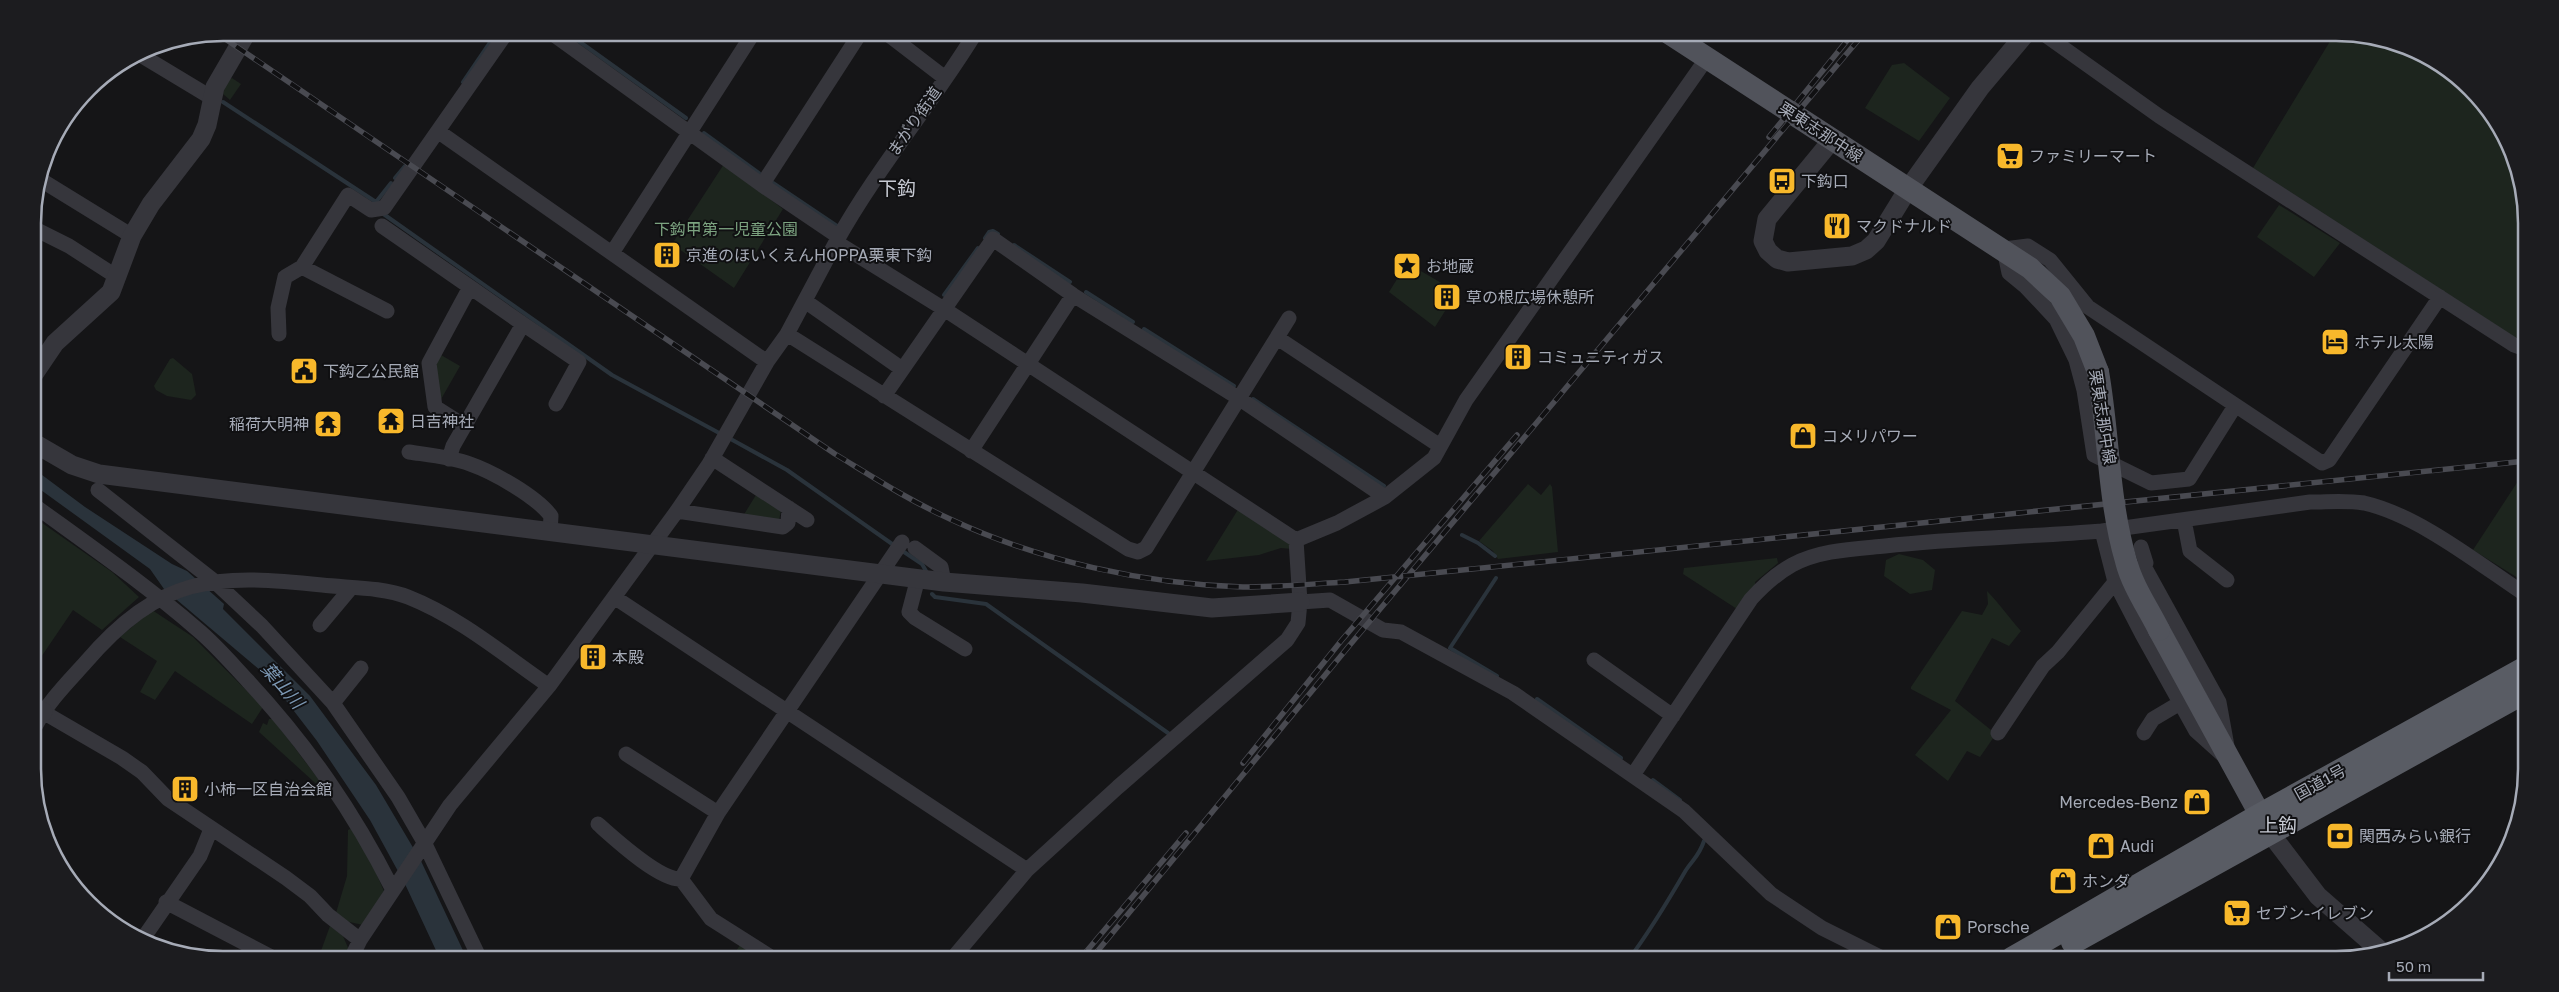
<svg xmlns="http://www.w3.org/2000/svg" width="2559" height="992" viewBox="0 0 2559 992" font-family="'Golos Text','Noto Sans JP',sans-serif">
<style>
.green{fill:#1d251e}
.water{fill:#2a333b}
.lines{fill:none;stroke-linecap:round;stroke-linejoin:round}
.stream{stroke:#2a333b;stroke-width:4}
.minor{stroke:#36363c;stroke-width:15}
.tertiary{stroke:#36363c;stroke-width:19}
.primary{stroke:#51535b;stroke-width:22}
.trunk{stroke:#595c64;stroke-width:24}
.rail-casing{stroke:#494a51;stroke-width:5.5}
.rail{stroke:#101012;stroke-width:4;stroke-dasharray:11;stroke-linecap:butt}
.primary-bridge{stroke:#51535b;stroke-width:22}
.labels{text-anchor:middle;dominant-baseline:central;stroke-width:4;stroke-linejoin:round;paint-order:stroke}
.street-label{font-size:16px;fill:#a6abb7;stroke:#101012}
.poi-label{font-size:16px;fill:#a6abb7;stroke:#101012;text-anchor:start}
.park-label{font-size:16px;fill:#7ca380;stroke:#101012}
.water-label{font-size:18px;font-style:italic;fill:#7c98b4;stroke:#101012}
.quarter-label{font-size:19px;fill:#c7cad3;stroke:#101012}
.rim{fill:none;stroke:#a6abb7;stroke-width:2.5}
</style>
<rect width="100%" height="100%" fill="#151517"/>
<path class="green" d="M2335,33L2397,43L2442,65L2479,98L2507,139L2525,198V336L2516,338L2253,168Z
M1904,63L1950,98L1919,141L1865,108L1892,65Z
M232,78L241,84L230,100L223,94L227,80Z
M724,164L783,209L734,288L672,244Z
M2279,205L2340,243L2314,277L2257,237Z
M1407,263L1457,292L1435,327L1389,292Z
M441,355L460,366L440,401L436,364Z
M173,358L192,374L196,395L191,400L167,396L156,390L154,386L170,359Z
M2524,472H2526V583L2473,550Z
M1528,484L1541,495L1550,484L1552,487L1558,552L1498,559L1493,551L1479,541Z
M756,495L781,510L779,521L743,516Z
M1239,508L1288,539L1292,549L1281,548L1259,555L1206,561Z
M35,518L112,572L139,597L102,630L73,610L35,666Z
M1899,554L1923,560L1935,570L1932,590L1910,594L1884,576L1886,560Z
M1777,558L1778,563L1755,582V586L1737,609L1683,574L1684,568Z
M1987,591C2000,604 2009,618 2021,631L2009,646L1992,638L1955,701L1996,734L1980,757L1967,751L1948,781L1915,755L1951,710L1911,689V687L1962,611L1982,615L1988,604Z
M152,610L193,637L263,707L252,724L175,671L155,700L140,692L157,661L120,637Z
M269,719H273L335,801L259,732L263,723L267,725Z
M352,828L365,848L384,891L363,925L345,921L336,913L347,876L348,830Z
M330,926L343,936L349,950L345,959H318Z
M740,945L762,959H731Z"/>
<path class="water" d="M34,469L85,507L172,564L187,571L224,604L223,609L310,696L376,785L421,861L467,959H440L405,884L370,820L317,741L267,676L164,589L150,569L34,485Z"/>
<g class="lines">
<path class="stream" d="M566,32L686,118
M463,82L497,32
M223,102L376,202L391,183
M704,133L759,173
M395,178L405,166
M773,183L837,226
M382,213L612,375L721,434
M985,238L989,232L993,231L998,234
M1014,245L1070,282
M1086,292L1133,322
M944,295L978,248
M1144,329L1234,386
M1253,399L1384,486
M727,437L787,470L895,546
M1462,535L1478,543L1495,556
M901,550L922,564L926,571
M1496,578L1450,648L1497,676
M932,594L935,597L986,604L1168,733
M1537,699L1621,758
M36,778L37,776
M1653,780L1680,800
M1629,959C1650,931 1668,901 1686,870C1694,858 1699,856 1704,841"/>
<path class="minor" d="M550,32L762,185L839,237
M885,32L945,78
M2041,32L2159,116L2514,345L2525,349
M139,54L212,98
M439,132L767,362
M41,180L132,236
M762,185L861,32
M382,226L470,287
M33,228L69,246L117,277
M612,253L754,32
M805,301L902,369
M387,311L302,267L348,195L371,210L384,208L507,32
M279,334L278,308L285,277L302,267
M787,334L1128,549L1138,552L1146,548L1289,318
M1279,339L1440,446
M884,396L993,239L1073,295L1240,399L1385,497
M2235,406L2189,479L2151,483L2094,455L2084,390L2076,360L2056,319L2026,287L2009,273L2004,249L2028,246L2050,260L2088,307L2322,463L2329,460L2440,297
M465,426L435,407L429,363L470,287L523,324
M971,451L1073,295
M409,452C429,455 451,457 470,464C493,472 536,496 551,516L550,532
M712,458L807,520
M449,459L453,446L523,324L579,362L556,404
M98,490L214,581L262,626L333,703L398,797L424,842L480,959
M35,506C90,546 146,585 198,630C216,645 232,664 248,681C308,746 353,811 393,890
M677,511L783,527L788,523L789,508
M2184,520L2190,551L2227,580
M1296,540L1337,523L1385,497L1434,458L1466,400L1707,58
M2141,547L2146,563L2144,566
M915,548L941,567L944,582
M918,578L909,612L915,618L965,649
M614,597L1027,870
M1300,602L1330,600L1383,630L1401,632L1513,693L1684,811L1771,894L1822,928L1884,959
M320,625L351,588
M1594,660L1673,716
M333,703L361,668
M43,712L122,758L142,772L168,799L286,878L310,896L328,915L360,940
M36,725C48,702 67,683 85,663C160,576 213,573 322,585C350,588 382,587 408,597C459,617 504,655 549,686
M1998,733L2043,666L2058,652L2115,582L2144,566L2219,702L2227,746
M2144,733L2153,719L2180,703
M626,754L718,813
M2225,757L2196,731L2142,634L2115,582L2102,531L2310,502C2328,502 2346,500 2364,503C2418,515 2479,564 2526,595
M1633,775L1751,599C1763,586 1776,574 1792,565C1819,550 1854,549 1885,546C1957,538 2029,537 2102,531
M598,824C615,839 659,880 681,879
M681,879L718,813L902,542
M681,879L711,919L774,959
M166,902L275,959
M142,940L200,856L211,829
M351,959L360,940L450,805L549,686L677,511L709,464L767,362L787,334L836,242
M952,959L1027,870L1118,787L1287,640L1298,623L1300,602L1296,540L944,309L836,242C877,168 932,104 976,32"/>
<path class="tertiary" d="M1832,140L1767,219L1763,241L1768,251L1777,259L1788,262L1852,256L1866,250L1876,241L1908,189L1980,88L2027,32
M34,374L55,343L111,292L132,236L151,204L201,139L207,125L215,87L247,32
M34,443L72,465L99,474L944,582L1082,593L1212,608L1300,602
M36,708L43,712
M2270,833L2318,896L2382,952"/>
<path class="primary" d="M1667,32L2030,268L2060,296L2084,336L2098,372
M2159,630L2269,831"/>
<path class="trunk" d="M2073,942L2526,691
M2012,959L2259,816L2526,668"/>
<defs>
<path id="rail" d="M218,34L835,454C873,477 910,501 950,519C1040,561 1144,584 1243,587C1277,587 1311,584 1345,582L2526,461
M1769,137L1854,32
M1243,763L1341,641L1517,435
M1080,959L1186,833
M1091,959L1349,646L1865,32"/>
</defs>
<use href="#rail" class="rail-casing"/>
<use href="#rail" class="rail"/>
<path class="primary-bridge" d="M2098,372C2109,434 2108,500 2126,561C2132,585 2148,608 2159,630"/>
</g>
<defs>
<symbol id="supermarket-square" viewBox="-11 -11 22 22"><rect x="-9" y="-9" width="18" height="18" rx="4" fill="#f8b82b" stroke="#101012"/><path d="M-6-5.5h2.5l.6 2H6L4.5 2H-2.5L-4.4-4H-6ZM-1.5 3.2a1.3 1.3 0 1 0 .1 0ZM3 3.2a1.3 1.3 0 1 0 .1 0Z" fill="#111"/></symbol>
<symbol id="bus-square" viewBox="-11 -11 22 22"><rect x="-9" y="-9" width="18" height="18" rx="4" fill="#f8b82b" stroke="#101012"/><path d="M-5-6H5V4H4V6H2V4H-2V6H-4V4H-5ZM-3.5-4V0h7V-4ZM-3.5 1.2v1.5H-2V1.2ZM2 1.2v1.5H3.5V1.2Z" fill="#111"/></symbol>
<symbol id="restaurant-square" viewBox="-11 -11 22 22"><rect x="-9" y="-9" width="18" height="18" rx="4" fill="#f8b82b" stroke="#101012"/><path d="M-5-6h1v4h1v-4h1v4h1v-4h1v5L-1.5 .5V6h-2V.5L-5-1ZM5-6V6H3V1.5H1.5Q1.5-4 5-6Z" fill="#111"/></symbol>
<symbol id="building-square" viewBox="-11 -11 22 22"><rect x="-9" y="-9" width="18" height="18" rx="4" fill="#f8b82b" stroke="#101012"/><path d="M-4-6H4V6H1V3H-1V6H-4ZM-2.5-4.3h1.7v1.8h-1.7ZM.8-4.3h1.7v1.8H.8ZM-2.5-1h1.7V.8h-1.7ZM.8-1h1.7V.8H.8Z" fill="#111"/></symbol>
<symbol id="sight-square" viewBox="-11 -11 22 22"><rect x="-9" y="-9" width="18" height="18" rx="4" fill="#f8b82b" stroke="#101012"/><path d="M0-6L1.8-2.2L6-1.7L2.9 1.2L3.7 5.4L0 3.3L-3.7 5.4L-2.9 1.2L-6-1.7L-1.8-2.2Z" fill="#111"/></symbol>
<symbol id="hotel-square" viewBox="-11 -11 22 22"><rect x="-9" y="-9" width="18" height="18" rx="4" fill="#f8b82b" stroke="#101012"/><path d="M-6-4.5h1.5V1H6V5H4.5V3h-9V5H-6ZM-4 0a1.8 1.8 0 1 1 3.6 0ZM.5 0V-2.5h3Q6-2.5 6 0Z" fill="#111"/></symbol>
<symbol id="civic-square" viewBox="-11 -11 22 22"><rect x="-9" y="-9" width="18" height="18" rx="4" fill="#f8b82b" stroke="#101012"/><path d="M-.6-6.5H3V-4.5H.6V-3L4-1V1h2V6H-6V1h2V-1L-.6-3ZM-1.2 2.5V6h2.4V2.5Z" fill="#111"/></symbol>
<symbol id="temple-square" viewBox="-11 -11 22 22"><rect x="-9" y="-9" width="18" height="18" rx="4" fill="#f8b82b" stroke="#101012"/><path d="M0-6L5-2H3V0L6.5 2.5H4V6H1.5V3h-3V6H-4V2.5H-6.5L-3 0V-2H-5Z" fill="#111"/></symbol>
<symbol id="shop-square" viewBox="-11 -11 22 22"><rect x="-9" y="-9" width="18" height="18" rx="4" fill="#f8b82b" stroke="#101012"/><path d="M-5-2.5h2.3a2.7 3.5 0 0 1 5.4 0H5L5.5 6h-11ZM-1.5-2.5h3a1.5 2.3 0 0 0-3 0Z" fill="#111"/></symbol>
<symbol id="bank-square" viewBox="-11 -11 22 22"><rect x="-9" y="-9" width="18" height="18" rx="4" fill="#f8b82b" stroke="#101012"/><path d="M-6-4H6V4H-6ZM0-2.3a2.3 2.3 0 1 0 0 4.6a2.3 2.3 0 1 0 0-4.6Z" fill="#111"/></symbol>
</defs>
<g fill-rule="evenodd">
<use href="#supermarket-square" x="1994" y="140" width="32" height="32"/>
<use href="#bus-square" x="1766" y="165" width="32" height="32"/>
<use href="#restaurant-square" x="1821" y="210" width="32" height="32"/>
<use href="#building-square" x="651" y="239" width="32" height="32"/>
<use href="#sight-square" x="1391" y="250" width="32" height="32"/>
<use href="#building-square" x="1431" y="281" width="32" height="32"/>
<use href="#hotel-square" x="2319" y="326" width="32" height="32"/>
<use href="#building-square" x="1502" y="341" width="32" height="32"/>
<use href="#civic-square" x="288" y="355" width="32" height="32"/>
<use href="#temple-square" x="375" y="405" width="32" height="32"/>
<use href="#temple-square" x="312" y="408" width="32" height="32"/>
<use href="#shop-square" x="1787" y="420" width="32" height="32"/>
<use href="#building-square" x="577" y="641" width="32" height="32"/>
<use href="#building-square" x="169" y="773" width="32" height="32"/>
<use href="#shop-square" x="2181" y="786" width="32" height="32"/>
<use href="#bank-square" x="2324" y="820" width="32" height="32"/>
<use href="#shop-square" x="2085" y="830" width="32" height="32"/>
<use href="#shop-square" x="2047" y="865" width="32" height="32"/>
<use href="#supermarket-square" x="2221" y="897" width="32" height="32"/>
<use href="#shop-square" x="1932" y="911" width="32" height="32"/>
</g>
<g class="labels">
<g class="street-label">
<text transform="translate(914 121) rotate(-55)">まがり街道</text>
<text transform="translate(1821 132) rotate(33)">栗東志那中線</text>
<text transform="translate(2103 417) rotate(81)">栗東志那中線</text>
<text transform="translate(2320 782) rotate(-29)">国道1号</text>
</g>
<g class="poi-label">
<text x="2029" y="156">ファミリーマート</text>
<text x="1801" y="181">下鈎口</text>
<text x="1856" y="226">マクドナルド</text>
<text x="686" y="255">京進のほいくえんHOPPA栗東下鈎</text>
<text x="1426" y="266">お地蔵</text>
<text x="1466" y="297">草の根広場休憩所</text>
<text x="2354" y="342">ホテル太陽</text>
<text x="1537" y="357">コミュニティガス</text>
<text x="323" y="371">下鈎乙公民館</text>
<text x="410" y="421">日吉神社</text>
<text x="309" y="424" text-anchor="end">稲荷大明神</text>
<text x="1822" y="436">コメリパワー</text>
<text x="612" y="657">本殿</text>
<text x="204" y="789">小柿一区自治会館</text>
<text x="2178" y="802" text-anchor="end">Mercedes-Benz</text>
<text x="2359" y="836">関西みらい銀行</text>
<text x="2120" y="846">Audi</text>
<text x="2082" y="881">ホンダ</text>
<text x="2256" y="913">セブン-イレブン</text>
<text x="1967" y="927">Porsche</text>
</g>
<g class="park-label">
<text x="726" y="229">下鈎甲第一児童公園</text>
</g>
<g class="water-label">
<text transform="translate(283 685) rotate(49)">葉山川</text>
</g>
<g class="quarter-label">
<text x="897" y="187">下鈎</text>
<text x="2278" y="824">上鈎</text>
</g>
</g>
<path d="M0 0H2559V992H0ZM223 41H2336A182 182 0 0 1 2518 223V769A182 182 0 0 1 2336 951H223A182 182 0 0 1 41 769V223A182 182 0 0 1 223 41Z" fill="#1c1c1f" fill-rule="evenodd"/>
<path class="rim" d="M223 41H2336A182 182 0 0 1 2518 223V769A182 182 0 0 1 2336 951H223A182 182 0 0 1 41 769V223A182 182 0 0 1 223 41Z"/>
<path d="M2389 972v8h94v-8" fill="none" stroke="#a6abb7" stroke-width="2.5"/>
<text x="2396" y="972" font-size="15" fill="#a6abb7" stroke="#101012" stroke-width="4" paint-order="stroke">50 m</text>
</svg>
